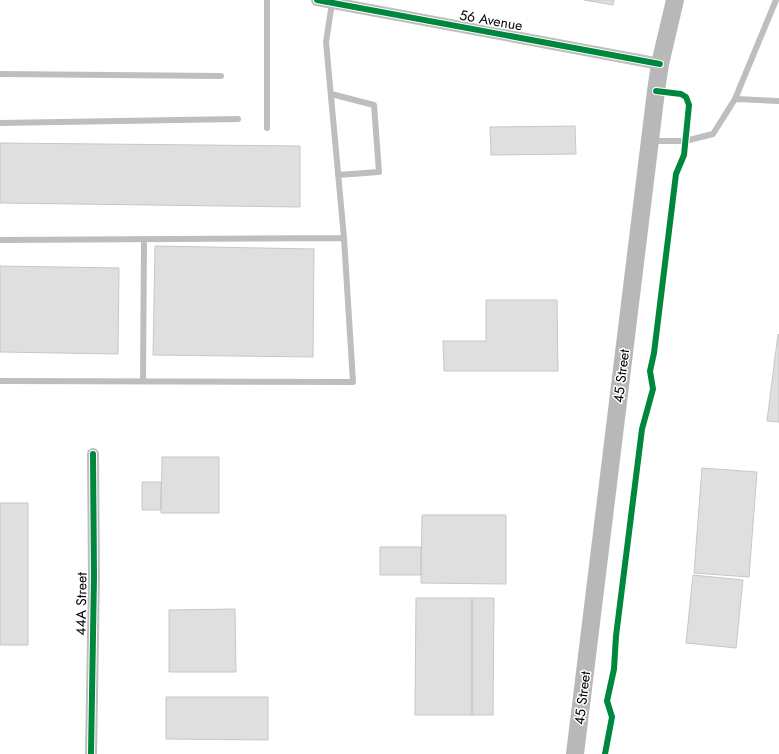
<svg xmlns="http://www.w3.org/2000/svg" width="779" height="754" viewBox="0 0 779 754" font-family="Jost,sans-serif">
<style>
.building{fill:#dfdfdf;stroke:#c7c7c7}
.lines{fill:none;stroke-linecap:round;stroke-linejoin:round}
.lane{stroke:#bebebe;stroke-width:6}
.street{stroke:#bebebe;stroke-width:12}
.secondary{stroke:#b8b8b8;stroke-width:18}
.cycleway-casing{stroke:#fff;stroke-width:8}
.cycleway{stroke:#00873e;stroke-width:6}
.labels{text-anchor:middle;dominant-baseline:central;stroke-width:3;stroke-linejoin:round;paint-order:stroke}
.street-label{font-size:14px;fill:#000;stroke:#fff}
</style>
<rect width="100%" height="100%" fill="#fff"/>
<path class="building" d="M584,0H614L613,5Z
M575,126L576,154L491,155L490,127Z
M0,143L300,146V207L0,203Z
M155,246L314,249L313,357L153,355Z
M0,266L119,268L118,354L0,352Z
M486,300H557L558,371H444L443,341H486Z
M778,334L779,335V422L767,421Z
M162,457H219V513H161Z
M702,468L757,472L749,577L694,573Z
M142,482H161V510H142Z
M0,503H28V645H0Z
M422,515H506V584L421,583Z
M380,547H421V575H380Z
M693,575L743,580L736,648L686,643Z
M416,598H472V715H415Z
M472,598H494L493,715H472Z
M235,609L236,672H169V610Z
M166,697H268V740L166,739Z"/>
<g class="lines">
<path class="lane" d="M267,0V128
M332,3L326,42L344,238
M0,74L221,76
M331,94L374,105L379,172L338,175
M735,99L776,0
M0,123L238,119
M652,141H685L713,134L735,99L779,101
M0,240L344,238L353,382L0,381
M143,381L144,239"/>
<path class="street" d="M317,0L660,64
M91,754L94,576L93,454"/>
<path class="secondary" d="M575,754L656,91L660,64L675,0"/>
<defs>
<path id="cycleway" d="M317,0L660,64
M91,754L94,576L93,454
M605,754L612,717L607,701L614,669L616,636L642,429L653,389L650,371L654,353L676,174L684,155L689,105L686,97L681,94L656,91"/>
</defs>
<use href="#cycleway" class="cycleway-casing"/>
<use href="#cycleway" class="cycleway"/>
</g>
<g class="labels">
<g class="street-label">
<text transform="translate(491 20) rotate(10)">56 Avenue</text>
<text transform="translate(621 376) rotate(-83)">45 Street</text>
<text transform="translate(81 604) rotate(-89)">44A Street</text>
<text transform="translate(582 698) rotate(-83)">45 Street</text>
</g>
</g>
</svg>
